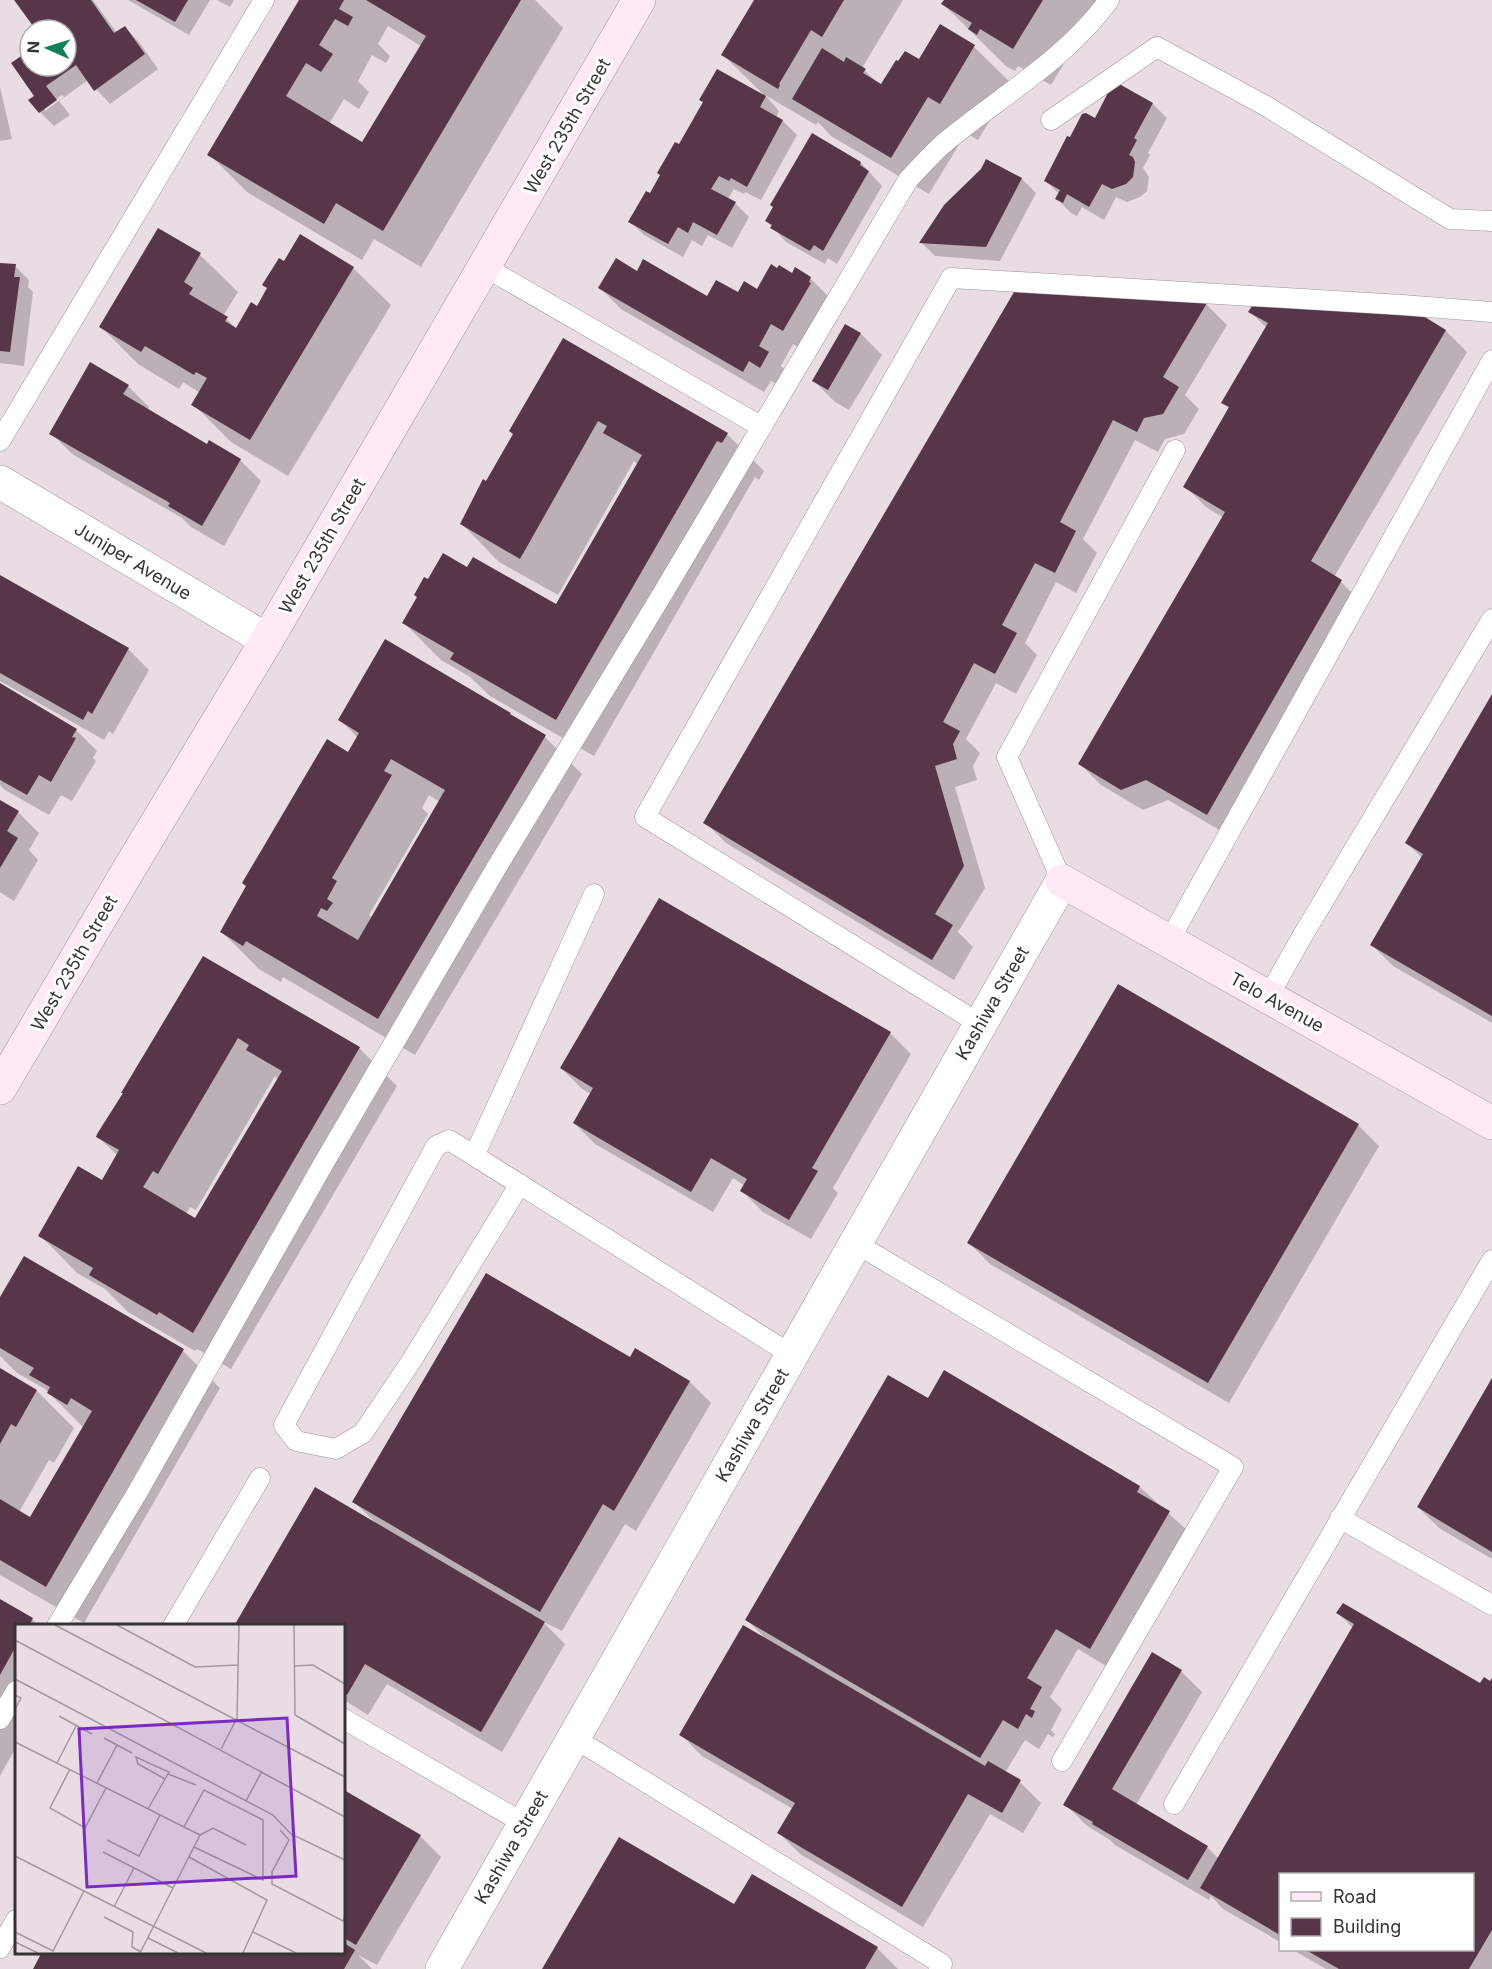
<svg xmlns="http://www.w3.org/2000/svg" width="1492" height="1969" viewBox="0 0 1492 1969" font-family="Inter,sans-serif">
<style>
.shadow{fill:#0003;fill-rule:evenodd}
.building{fill:#573649;fill-rule:evenodd}
.lines{fill:none;stroke-linecap:round;stroke-linejoin:round}
.lane-casing{stroke:#9d9298;stroke-width:21}
.street-casing{stroke:#9d9298;stroke-width:34}
.secondary-casing{stroke:#9d9298;stroke-width:34}
.lane{stroke:#fff;stroke-width:20}
.street{stroke:#fff;stroke-width:33}
.secondary{stroke:#fee9f4;stroke-width:33}
.labels{text-anchor:middle;dominant-baseline:central;stroke-width:6;stroke-linejoin:round;paint-order:stroke}
.street-label{font-size:18px;fill:#373335;stroke:#fff}
.inset-road{fill:none;stroke:#a2999d;stroke-width:1.5}
.view{fill:#7b2cbf;fill-opacity:0.15;stroke:#7b2cbf;stroke-width:3}
.inset-edge{fill:none;stroke:#373335;stroke-width:3}
</style>
<rect width="100%" height="100%" fill="#e9dde3"/>
<path class="shadow" d="M16,0H93L117,33L125,28L139,42L158,69L110,104L88,80L59,101L70,115L54,126L40,112L36,96L13,64L30,52V66H66V30H38ZM62,95L64,97L45,111V107Z
M128,0H210L189,35Z
M217,0H234L230,7Z
M301,0H535L563,28L421,267L374,239L362,260L247,192L209,154ZM388,26L421,46L363,144L329,124L344,99L359,109L369,92L358,81L372,55L386,63L390,56L378,44Z
M756,0H903L862,68L879,84L882,86L919,61L940,26L974,47L1012,84L978,140L966,133L929,194L831,136L818,122L816,125L765,95L779,111L776,118L783,121L797,135L761,200L745,192L744,194L734,189L728,199L735,203L749,217L732,248L708,235L702,246L692,240L683,257L644,235L630,221L651,195L680,146L763,94L723,55Z
M945,0H1102L1051,85L1018,66L1015,71L1007,67L943,4Z
M1114,84L1153,104L1167,118L1148,153L1150,155L1143,168L1149,177L1147,191L1140,197L1127,202L1116,197L1104,220L1082,207L1077,216L1071,213L1057,199L1059,194L1046,181L1071,139L1095,120Z
M0,87L12,139L0,141Z
M861,163L882,186L837,264L828,258L825,264L786,242L767,221Z
M982,170L1022,179L1036,193L1000,261L935,256L921,242Z
M159,230L200,255L238,292L223,316L237,329L258,308L284,263L353,268L391,305L288,476L231,442L193,404L200,393L183,382L179,389L138,364L101,327Z
M0,264L15,266L29,280L28,287L33,292L24,366L0,363Z
M637,273L708,298L758,291L793,275L810,278L831,299L804,351L793,344L781,366L789,374L782,387L771,381L764,392L621,309L600,288Z
M1206,304L1227,325L1185,395L1199,409L1184,434L1165,439L1158,452L1135,440L1083,539L1097,553L1076,593L1056,582L1025,643L1037,655L1016,694L996,683L966,739L980,753L973,766L977,780L955,787L985,888L958,932L973,947L954,980L726,843L705,822Z
M1250,312L1419,315L1446,331L1467,352L1334,577L1341,582L1362,603L1228,835L1168,800L1143,810L1101,785L1080,764L1224,518L1206,507L1185,486L1230,410L1223,402L1267,328Z
M845,326L861,334L882,355L849,410L835,402L814,381Z
M563,340L727,434L764,471L759,480L755,477L594,756L490,696L470,677L441,660L404,623L429,581L468,569L557,606L638,465L634,461L558,595L499,562L462,524L514,434Z
M128,386L149,407L147,410L208,446L240,460L261,481L224,546L191,527L182,518L72,454L51,433Z
M0,576L128,649L149,670L113,734L109,731L104,740L0,681Z
M386,641L510,714L516,720L545,737L582,774L415,1055L283,977L281,982L259,969L222,932L248,887L349,754L358,738L340,720ZM429,795L440,802L372,918L369,915L428,814L422,808Z
M0,686L76,730L97,751L93,758L96,761L72,801L61,795L49,815L5,790L0,785Z
M1492,697V1023L1393,966L1372,945L1422,858L1407,843Z
M0,802L18,812L39,833L29,850L38,860L14,901L0,892Z
M204,958L359,1048L397,1086L231,1369L197,1349L195,1351L128,1312L105,1289L77,1273L40,1235L103,1182L118,1156L98,1137ZM275,1076L278,1080L196,1220L186,1214L190,1207L196,1210Z
M1119,986L1358,1125L1379,1146L1229,1403L990,1264L969,1243Z
M890,1033L911,1054L833,1188L838,1193L811,1239L763,1212L742,1191L745,1186L733,1178L713,1212L595,1144L574,1123L591,1094L582,1089L561,1068Z
M24,1258L183,1351L220,1388L84,1623L0,1575V1370L37,1391L74,1428L54,1463L49,1460L19,1512L31,1519L84,1428L45,1389L17,1373L0,1356V1301Z
M631,1359L690,1382L711,1403L636,1531L625,1524L562,1631L542,1621L565,1644L502,1752L387,1684L368,1715L344,1700V1626L375,1522L354,1502Z
M1492,1381V1559L1439,1528L1418,1507Z
M929,1400L1140,1487L1190,1533L1111,1669L1078,1649L1050,1697L1062,1709L1051,1730L1055,1734L1053,1737L1048,1734L1039,1749L1025,1740L1005,1773L1020,1782L1041,1803L1023,1833L990,1814L923,1927L800,1854L779,1833L793,1809L702,1756L681,1735L764,1637L747,1620Z
M0,1600L32,1619L39,1626H16V1747L0,1776Z
M1338,1613L1480,1685L1492,1681V1969H1326L1293,1950H1472V1874H1280V1942L1223,1909L1211,1896L1209,1900L1115,1845L1110,1840L1086,1825L1065,1804L1181,1671L1202,1692L1136,1805L1207,1847L1219,1859L1354,1629Z
M344,1791L420,1836L441,1857L377,1965L358,1955L372,1969H34L344,1952Z
M735,1906L877,1948L898,1969H543Z"/>
<path class="building" d="M14,0H91L114,33L125,26L145,54L94,91L76,65L46,86L57,100L39,113L28,100L34,96L11,63L30,50V66H66V30H36Z
M136,0H188L175,22Z
M299,0H344L339,9L353,17L348,26L335,19L319,45L333,54L321,72L306,63L286,96L362,142L426,36L366,0H521L383,231L336,203L324,224L207,155Z
M754,0H844L822,37L811,30L779,84L780,85L778,89L721,55Z
M944,0H1043L1013,49L980,29L977,35L968,29L972,23L941,4Z
M940,24L975,45L940,104L928,97L891,158L792,99L822,48L844,62L846,57L866,69L863,73L881,84L896,60L898,61L905,51L919,59Z
M717,69L766,96L760,107L783,120L747,187L731,178L729,181L719,176L711,189L736,202L717,235L693,222L688,233L678,227L668,244L628,222L646,191L650,193L660,175L657,173L675,142L679,144L703,102L699,100Z
M1114,81L1153,103L1134,138L1137,140L1129,155L1133,157L1135,162L1133,177L1126,184L1112,189L1102,184L1089,207L1067,194L1063,203L1055,199L1060,190L1044,181L1067,136L1070,137L1082,114L1086,113L1095,118Z
M812,133L861,162L860,165L869,171L823,251L814,245L810,251L770,228L772,225L765,221L773,207L770,205Z
M986,159L1022,178L986,247L919,243L944,205L981,169Z
M158,228L201,253L184,282L193,288L189,294L228,317L225,321L236,328L251,302L257,306L267,288L262,285L279,258L284,261L300,234L354,267L250,440L191,405L207,378L196,372L194,375L145,346L141,352L99,327Z
M616,258L637,271L643,259L707,296L716,280L738,292L744,281L757,289L771,264L777,268L779,265L792,273L795,267L811,277L809,282L811,283L783,331L771,324L759,346L769,352L760,368L749,361L743,372L598,288Z
M0,263L16,264L14,277H20L10,352L0,351Z
M1014,292L1207,303L1163,377L1179,387L1163,414L1144,418L1137,432L1113,420L1060,522L1076,531L1055,573L1035,563L1002,625L1017,633L995,674L974,663L943,722L960,731L953,744L957,759L935,766L964,866L935,914L953,925L932,960L703,823Z
M1252,306L1420,314L1446,330L1311,561L1342,580L1207,815L1146,780L1121,790L1078,764L1225,512L1183,487L1229,407L1221,403L1268,323L1248,312Z
M845,324L861,333L828,390L812,381Z
M563,338L728,433L722,443L717,441L556,720L450,659L454,653L402,623L417,597L414,595L424,577L428,579L443,553L467,567L473,557L556,604L642,455L603,433L607,426L598,421L520,559L460,524L483,479L486,481L513,434L509,431Z
M90,362L129,385L123,394L207,444L209,440L241,459L202,526L168,506L170,503L49,434Z
M0,575L129,648L92,714L88,711L83,720L0,673Z
M385,639L511,713L510,714L546,735L378,1019L246,941L243,946L220,932L246,886L242,883L327,739L348,752L359,733L338,720ZM391,759L445,790L358,940L317,916L321,908L327,911L333,903L327,899L337,881L332,878L392,775L384,771Z
M0,683L77,729L72,737L76,738L51,782L39,775L27,795L0,780Z
M1492,694V1016L1370,945L1423,854L1405,843Z
M0,800L19,811L7,831L18,838L0,868Z
M659,898L891,1032L812,1168L818,1171L789,1220L740,1191L747,1179L711,1158L691,1192L573,1123L593,1088L560,1068Z
M203,956L360,1047L193,1333L159,1312L157,1315L89,1275L93,1268L38,1236L78,1166L102,1180L119,1150L96,1137L97,1134L123,1093H121ZM238,1038L249,1045L246,1050L282,1071L195,1218L143,1187L153,1171L158,1174Z
M1118,984L1359,1124L1208,1383L967,1243Z
M24,1256L184,1349L46,1587L0,1560V1499L30,1517L92,1411L71,1398L67,1405L47,1393L50,1387L29,1375L34,1368L0,1348V1297Z
M486,1273L630,1357L635,1348L690,1381L614,1511L603,1504L540,1612L352,1502Z
M0,1368L37,1390L16,1427L11,1424L0,1444Z
M944,1370L1140,1486L1137,1492L1170,1511L1090,1649L1056,1629L1027,1678L1042,1687L1030,1709L1035,1711L1032,1718L1026,1714L1018,1729L1003,1720L980,1758L745,1620L888,1375L928,1398Z
M1492,1378V1552L1417,1507Z
M315,1487L545,1622L481,1732L365,1664L347,1695L344,1693V1626H234Z
M0,1599L33,1618L29,1626H16V1646L0,1675Z
M1343,1603L1480,1683L1484,1677L1490,1681L1492,1678V1930L1469,1969H1339L1306,1950H1472V1874H1280V1935L1200,1888L1354,1624L1336,1613Z
M743,1625L985,1766L988,1761L1021,1780L1002,1813L968,1794L902,1907L777,1833L795,1803L679,1735Z
M1152,1652L1182,1670L1112,1789L1208,1846L1188,1880L1092,1824L1093,1822L1063,1805Z
M344,1790L421,1835L356,1945L344,1938Z
M619,1837L734,1904L752,1874L878,1947L865,1969H542Z
M344,1943L355,1950L344,1969H33L42,1952H344Z"/>
<g class="lines">
<defs>
<path id="lane" d="M1051,120L1157,47L1266,106L1450,219L1492,221
M485,267L762,427
M0,441L264,0
M1062,881L1007,757L1175,450
M1169,941L1492,360
M1268,997L1303,935L1492,619
M980,1024L645,817L951,278L1402,305L1492,312
M474,1156L594,894
M520,1184L412,1360L363,1433L336,1449L296,1441L284,1425L436,1146L449,1140L792,1355
M855,1243L1233,1467L1062,1761
M1340,1518L1492,1605
M57,1626L137,1493L325,1161L498,865L663,593L908,180C919,168 931,155 943,144C999,97 1066,60 1109,0
M173,1626L260,1478
M0,1719L16,1691
M344,1719L525,1824
M574,1738L942,1964L939,1969
M1174,1804L1492,1260
M0,1948L16,1920"/>
<path id="street" d="M0,482L267,640
M442,1969L1062,881"/>
<path id="secondary" d="M1062,881L1492,1123
M0,1088L132,864L267,640L639,0"/>
</defs>
<use href="#lane" class="lane-casing"/>
<use href="#street" class="street-casing"/>
<use href="#secondary" class="secondary-casing"/>
<use href="#lane" class="lane"/>
<use href="#street" class="street"/>
<use href="#secondary" class="secondary"/>
</g>
<g class="labels">
<g class="street-label">
<text transform="translate(567 126) rotate(-60)">West 235th Street</text>
<text transform="translate(322 546) rotate(-60)">West 235th Street</text>
<text transform="translate(133 561) rotate(31)">Juniper Avenue</text>
<text transform="translate(74 963) rotate(-60)">West 235th Street</text>
<text transform="translate(1277 1002) rotate(29)">Telo Avenue</text>
<text transform="translate(992 1003) rotate(-60)">Kashiwa Street</text>
<text transform="translate(752 1425) rotate(-60)">Kashiwa Street</text>
<text transform="translate(511 1847) rotate(-60)">Kashiwa Street</text>
</g>
</g>
<g transform="translate(15 1624)">
<rect width="330" height="330" fill="#e9dde3"/>
<path class="inset-road" d="M40,1L330,153M102,1L180,43L223,41M279,1L280,91L330,120M0,16L330,193M279,42L298,41L330,60M0,55L258,191L276,210L330,236M0,71L6,74L0,85M44,92L77,110M89,114L117,129M0,118L185,211M206,125L222,94L224,1M42,139L61,102M55,145L35,184L70,204L91,164M153,150L181,161M82,159L102,121M231,177L247,147M133,185L150,155L154,148L121,133L123,140L150,155M169,203L189,166L248,196V256L179,223M265,206L274,216L257,248V260L328,297L330,292M185,211L198,204L231,221M92,216L124,232L145,191M88,228L158,264M0,232L191,329M174,233L252,276L228,329M99,283L119,244M89,293L118,308L117,323L126,328M0,308L38,327L69,267M238,308L281,329M133,314L163,329M0,318L23,329M125,329L185,211"/>
<path class="view" d="M272,94L281,252L72,263L64,105Z"/>
<rect width="330" height="330" class="inset-edge"/>
</g>
<rect x="1279" y="1873" width="195" height="78" fill="#ffffff" stroke="#afadae" stroke-width="1.5"/>
<rect x="1291" y="1892" width="30" height="9" fill="#fee9f4" stroke="#afadae" stroke-width="1.5"/>
<text x="1333" y="1903" font-size="18" fill="#373335">Road</text>
<rect x="1291" y="1918" width="30" height="18" fill="#573649" stroke="#afadae" stroke-width="1.5"/>
<text x="1333" y="1933" font-size="18" fill="#373335">Building</text>
<g transform="translate(48 48) rotate(273)"><circle r="28" fill="#ffffff" stroke="#afadae" stroke-width="1.5"/>
<path d="M0-4.5L10 22L0 15L-10 22Z" fill="#0f7f5c"/>
<text y="-9" font-size="16" font-weight="bold" text-anchor="middle" fill="#373335">N</text>
</g>
</svg>
